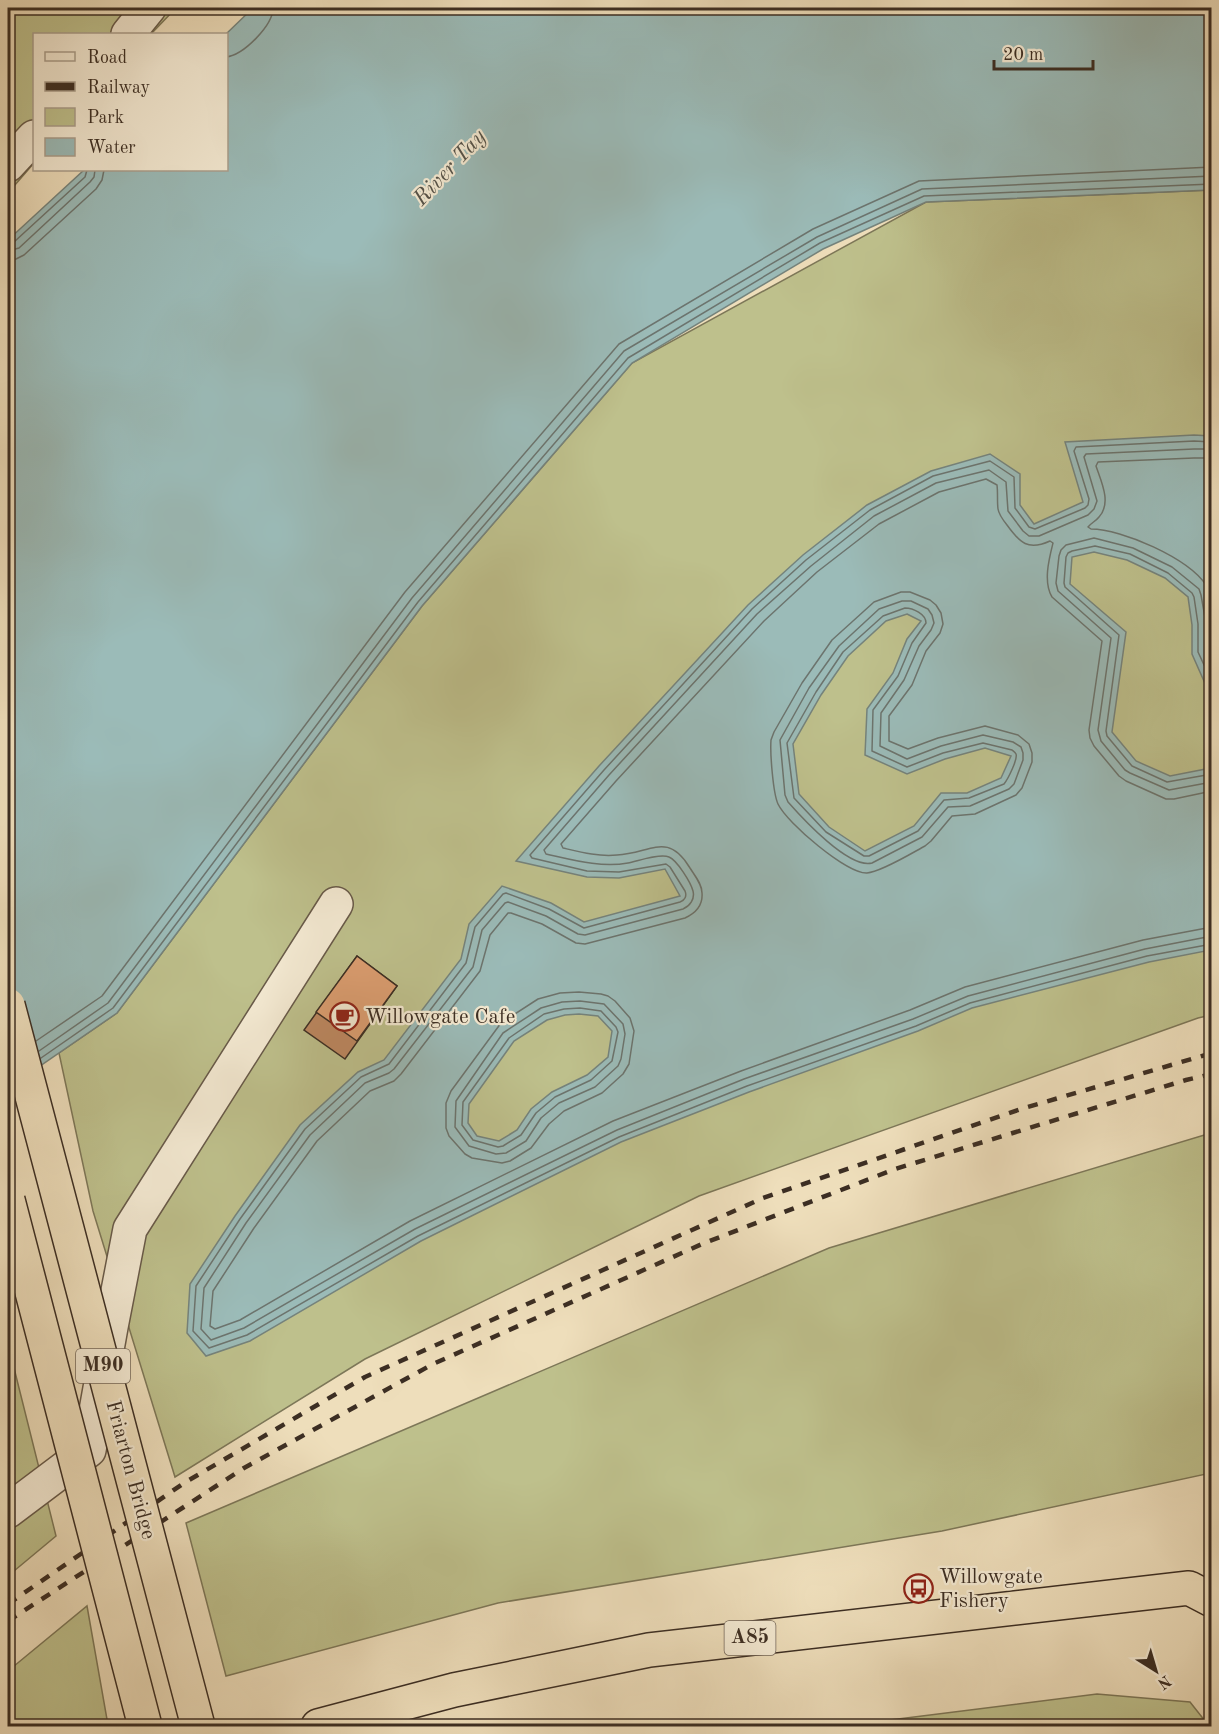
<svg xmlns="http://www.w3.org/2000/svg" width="1219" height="1734" viewBox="0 0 1219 1734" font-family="'Old Standard TT',serif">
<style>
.green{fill:#bec08c;stroke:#7d7758;stroke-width:1.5}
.water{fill:#9bbbb8;stroke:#75837c;stroke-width:1.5;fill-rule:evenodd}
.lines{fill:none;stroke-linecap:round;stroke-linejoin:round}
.shore{stroke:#6c746e;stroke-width:1.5}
.minor-casing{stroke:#685a49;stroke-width:36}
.highway-casing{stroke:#3c2e23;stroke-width:36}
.minor{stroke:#f4ead3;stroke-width:33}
.highway{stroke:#eedebb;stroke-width:33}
.rail{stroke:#3c2e23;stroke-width:4.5;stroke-dasharray:10 10;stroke-linecap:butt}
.highway-bridge-casing{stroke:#3c2e23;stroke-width:36;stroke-linecap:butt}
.highway-bridge{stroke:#eedebb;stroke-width:33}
.wall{fill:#bd8861;stroke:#3c2e23;stroke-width:1.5}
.building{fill:#dc9e71;stroke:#3c2e23;stroke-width:1.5}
.labels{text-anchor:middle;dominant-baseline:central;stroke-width:4.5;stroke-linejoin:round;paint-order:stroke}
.shield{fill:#f4ead3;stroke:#736658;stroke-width:1.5}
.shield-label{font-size:20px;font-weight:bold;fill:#3c2e23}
.poi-label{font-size:21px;fill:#3c2e23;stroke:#f4ead3;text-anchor:start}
.street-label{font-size:21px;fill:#3c2e23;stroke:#f4ead3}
.water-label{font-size:22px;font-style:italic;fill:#545148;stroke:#f4ead3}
</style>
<rect width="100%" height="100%" fill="#eedebb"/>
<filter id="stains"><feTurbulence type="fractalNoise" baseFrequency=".00333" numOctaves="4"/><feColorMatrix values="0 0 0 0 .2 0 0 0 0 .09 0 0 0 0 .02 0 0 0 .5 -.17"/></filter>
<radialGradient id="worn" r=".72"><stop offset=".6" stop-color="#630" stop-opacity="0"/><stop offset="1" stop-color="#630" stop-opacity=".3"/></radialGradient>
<path class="green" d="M8,8H176L151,34H34V163L8,193Z
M1211,190V1015L1198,1018L699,1196L365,1359L175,1477L93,1211L59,1053L117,1013L422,606L632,363L926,202Z
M1211,1133V1473L942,1531L498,1603L226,1676L186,1523L829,1248Z
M8,1344L56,1536L8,1576Z
M87,1606L108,1725L105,1726H8V1671Z
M1097,1694L1190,1702L1209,1726H842Z"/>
<path class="water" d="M253,8H1211V190L926,202L823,249L632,363L422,606L117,1013L8,1088V240L84,170H226V34Z
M1194,435L1211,436V697L1192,654V625L1188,597L1165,578L1127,560L1094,552L1072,557L1070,584L1126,632L1112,732L1136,761L1170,776L1211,768V950L1149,962L972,1008L918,1031L749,1092L621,1142L421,1241L250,1341L206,1356L187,1333L190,1284L235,1216L300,1125L358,1072L384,1060L461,959L469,924L502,886L551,903L584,922L680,896L665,869L619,878L587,877L516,861L599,766L748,605L803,555L867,505L931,471L990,454L1020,474V505L1034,524L1083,502L1065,442ZM907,614L921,621L907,639L893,673L867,709L865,755L907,774L945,759L985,748L1011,756L1001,778L967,793H941L914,826L865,851L829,827L799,794L793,744L821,695L848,656L886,621ZM579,1014L598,1016L612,1031L608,1057L587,1075L552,1092L531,1109L517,1130L499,1141L477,1136L468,1123L469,1104L514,1041L547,1020L565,1015Z"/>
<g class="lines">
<path class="shore" d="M226,57C244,55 273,25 273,8
M8,244L14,242L85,177L87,170
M8,251L19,248L90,182L94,177L95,170
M8,260L16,259L24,255L96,189L102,180L104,170
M1212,442L1194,441L1076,447L1074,451L1089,499L1088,505L1085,508L1035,529L1029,527L1015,508L1014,477L990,461L933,476L870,510L806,560L752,609L604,770L530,855L532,858L587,871L619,872L666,864L670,867L685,891C687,896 685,900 680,902L584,928L549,909L506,893L503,894L475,927L466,963L389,1064L361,1077L305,1129L240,1219L196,1286L193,1331L209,1348L247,1335L418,1236L619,1137L747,1086L916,1026L970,1003L1147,956L1212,944
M1212,449H1194L1086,454L1084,457L1097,501L1094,509L1088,515L1039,536H1029L1023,531L1008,511L1006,482L989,470L936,483L874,516L811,566L757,614L609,775L544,850L546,854C573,860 601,868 628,863C638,861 660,853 669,857C677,860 691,883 693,891C695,899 690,906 683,909L585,935L578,934L546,916L508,902L505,903L482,930L473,967L394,1069L389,1073L365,1083L310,1135L246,1223L204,1288L201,1329L211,1340L244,1328L415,1229L617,1130L744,1079L913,1019L968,996L1145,949L1212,936
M1212,458H1194L1098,462L1096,466C1101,481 1112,503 1099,517C1096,521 1091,523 1088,527L1091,529C1122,529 1188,558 1206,585C1210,590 1211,596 1212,602
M910,592L930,600L936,605L941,613L943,624L940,633L926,651L912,685L889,716V741L908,749L938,738L985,726L1018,735L1029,744L1032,753V762L1022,788L1016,795L975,814L952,816L931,841L925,846C912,853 881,872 867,873C847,874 787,823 778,804C773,793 770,753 771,740L774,732L802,683L832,640L874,602L901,592Z
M902,601H911L928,609L932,615L934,623L931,630L919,646L904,680L881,713L880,746L907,759L941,746L983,735L1013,742L1021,747L1023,753V760L1014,784L1009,789L970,806L948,807L922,837L872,863C849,869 803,819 788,802L785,795L780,740L809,688L839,646L879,609Z
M905,608C913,608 926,614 926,623L912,643L898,676L873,710L872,751L907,767L943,753L983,743L1012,750C1013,751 1015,752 1016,754C1018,759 1008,779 1004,784L969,798L944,800L918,831L869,856H864L826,832L794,798L787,743L816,692L843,652L883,616Z
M1212,665L1205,651L1206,623L1201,595L1199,589L1172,567L1133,548L1094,538L1066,545L1061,550L1059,556L1056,583L1058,591L1111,638L1098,730L1101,741L1125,770L1130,773L1169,790L1212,782
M1212,682L1198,652V624L1194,597L1192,593L1168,573L1130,554L1095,546L1072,551L1068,553L1066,557L1064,583L1065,587L1119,635L1106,731L1107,736L1132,766L1167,782L1212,774
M1212,791L1174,799H1166L1126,781L1119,776L1094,746L1090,738L1089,730L1102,641L1052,597C1043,582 1049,559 1053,543L1050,541C1028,551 1020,543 1007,525C1003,520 999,515 998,509C997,501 998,493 997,485L986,479L939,492L879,524L817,572L764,621L616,781L561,844L563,848C580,852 599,857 617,855C651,853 668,831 690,868C695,876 702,884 702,893C703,905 696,913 685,918L585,944L576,943L542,924L511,913H508L490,935L480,971L401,1074L394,1081L370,1091L317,1141L254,1228L213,1291L210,1326L215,1329L240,1320L410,1221L613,1121L741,1071L910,1010L965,987L1143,940L1212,927
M579,992L601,994L608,996L615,1001L630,1018L634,1031L629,1064L623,1074L602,1093L564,1111L549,1124L531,1148L510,1161L502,1163L472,1158L465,1154L449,1136L446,1128V1103L451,1091L501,1023L538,999L560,993Z
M580,1001L604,1004L623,1024L625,1034L621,1059L618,1066L595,1087L559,1103L541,1118L526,1141L506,1153L496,1154L469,1146L455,1127L456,1101L503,1033L541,1008L562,1002Z
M580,1008L601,1011L616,1027L618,1032L612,1061L591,1080L555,1097L536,1113L521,1135L503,1146L498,1147L473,1140L462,1125L463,1102L509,1038L544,1014L564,1009Z
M36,1041L102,996L405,592L619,344L813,229L919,181L1212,167
M39,1051L108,1003L412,598L624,351L817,237L922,189L1212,176
M41,1058L113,1008L418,602L628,358L820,243L924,196L1212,184"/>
<defs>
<path id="minor" d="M128,34L149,8
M8,165L34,137
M8,1511L89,1450L111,1327L130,1229L336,904"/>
<path id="highway" d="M318,1726L454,1690L649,1650L1189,1588L1212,1600"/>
</defs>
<use href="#minor" class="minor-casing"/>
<use href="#highway" class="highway-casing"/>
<use href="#minor" class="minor"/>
<use href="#highway" class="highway"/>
<path class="rail" d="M8,1604L184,1483L365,1377L763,1198L1021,1109L1212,1053
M8,1621L244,1468L433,1364L702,1244L895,1169L1186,1080L1212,1074"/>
<defs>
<path id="highway-bridge" d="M8,1005L198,1726
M8,1200L145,1726"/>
</defs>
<use href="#highway-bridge" class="highway-bridge-casing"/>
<use href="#highway-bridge" class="highway-bridge"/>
</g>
<path class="wall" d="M357,956L397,986L345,1059L304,1030Z"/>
<path class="building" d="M357,956L397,986L357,1041L316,1012Z"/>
<defs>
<symbol id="cafe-ring" viewBox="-11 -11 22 22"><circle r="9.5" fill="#f4ead3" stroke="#8f2418" stroke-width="1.5"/><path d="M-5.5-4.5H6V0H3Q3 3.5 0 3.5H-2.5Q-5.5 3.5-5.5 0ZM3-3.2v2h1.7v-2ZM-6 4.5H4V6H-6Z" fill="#8f2418"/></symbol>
<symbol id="bus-ring" viewBox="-11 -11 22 22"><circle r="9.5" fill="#f4ead3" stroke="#8f2418" stroke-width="1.5"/><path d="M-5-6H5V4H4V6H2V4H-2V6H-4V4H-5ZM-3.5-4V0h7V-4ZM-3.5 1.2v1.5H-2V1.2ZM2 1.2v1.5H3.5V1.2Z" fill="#8f2418"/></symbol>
</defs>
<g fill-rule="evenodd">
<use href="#cafe-ring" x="328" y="1000" width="33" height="33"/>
<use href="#bus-ring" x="902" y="1572" width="33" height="33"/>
</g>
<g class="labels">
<g class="shield">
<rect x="76" y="1349" width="54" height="34" rx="4.5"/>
<rect x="724.5" y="1621" width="51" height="34" rx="4.5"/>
</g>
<g class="shield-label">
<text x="103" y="1366">M90</text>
<text x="750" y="1638">A85</text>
</g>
<g class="poi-label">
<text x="365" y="1017">Willowgate Cafe</text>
<text x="939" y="1577">Willowgate<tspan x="939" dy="24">Fishery</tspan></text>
</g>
<g class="street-label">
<text transform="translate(130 1470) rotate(75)">Friarton Bridge</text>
</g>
<g class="water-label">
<text transform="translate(450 168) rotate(-47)">River Tay</text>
</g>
</g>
<rect width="1219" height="1734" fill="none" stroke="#eedebb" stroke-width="30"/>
<rect x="9" y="9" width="1201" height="1716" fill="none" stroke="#3c2e23" stroke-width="3"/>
<rect x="15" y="15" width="1189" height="1704" fill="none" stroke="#3c2e23" stroke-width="1.5"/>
<rect x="33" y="33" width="195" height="138" fill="#f4ead3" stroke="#aa9f8d" stroke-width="1.5"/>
<rect x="45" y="52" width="30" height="9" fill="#f4ead3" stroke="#aa9f8d" stroke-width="1.5"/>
<text x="87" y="63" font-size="18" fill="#3c2e23">Road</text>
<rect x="45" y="82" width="30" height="9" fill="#3c2e23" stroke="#aa9f8d" stroke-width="1.5"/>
<text x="87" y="93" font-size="18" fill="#3c2e23">Railway</text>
<rect x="45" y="108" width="30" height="18" fill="#bec08c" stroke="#aa9f8d" stroke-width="1.5"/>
<text x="87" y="123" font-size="18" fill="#3c2e23">Park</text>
<rect x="45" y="138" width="30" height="18" fill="#9bbbb8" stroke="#aa9f8d" stroke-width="1.5"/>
<text x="87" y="153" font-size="18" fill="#3c2e23">Water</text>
<g transform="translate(1156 1671) rotate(143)" stroke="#f4ead3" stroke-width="4.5" paint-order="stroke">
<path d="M0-4.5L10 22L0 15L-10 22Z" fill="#3c2e23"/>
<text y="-9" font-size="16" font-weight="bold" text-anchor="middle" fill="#3c2e23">N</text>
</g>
<path d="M994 60v9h99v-9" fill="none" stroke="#3c2e23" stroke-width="3"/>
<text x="1003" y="60" font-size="18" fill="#3c2e23" stroke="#f4ead3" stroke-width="4.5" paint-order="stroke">20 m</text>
<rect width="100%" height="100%" filter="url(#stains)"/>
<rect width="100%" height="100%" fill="url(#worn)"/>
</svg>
